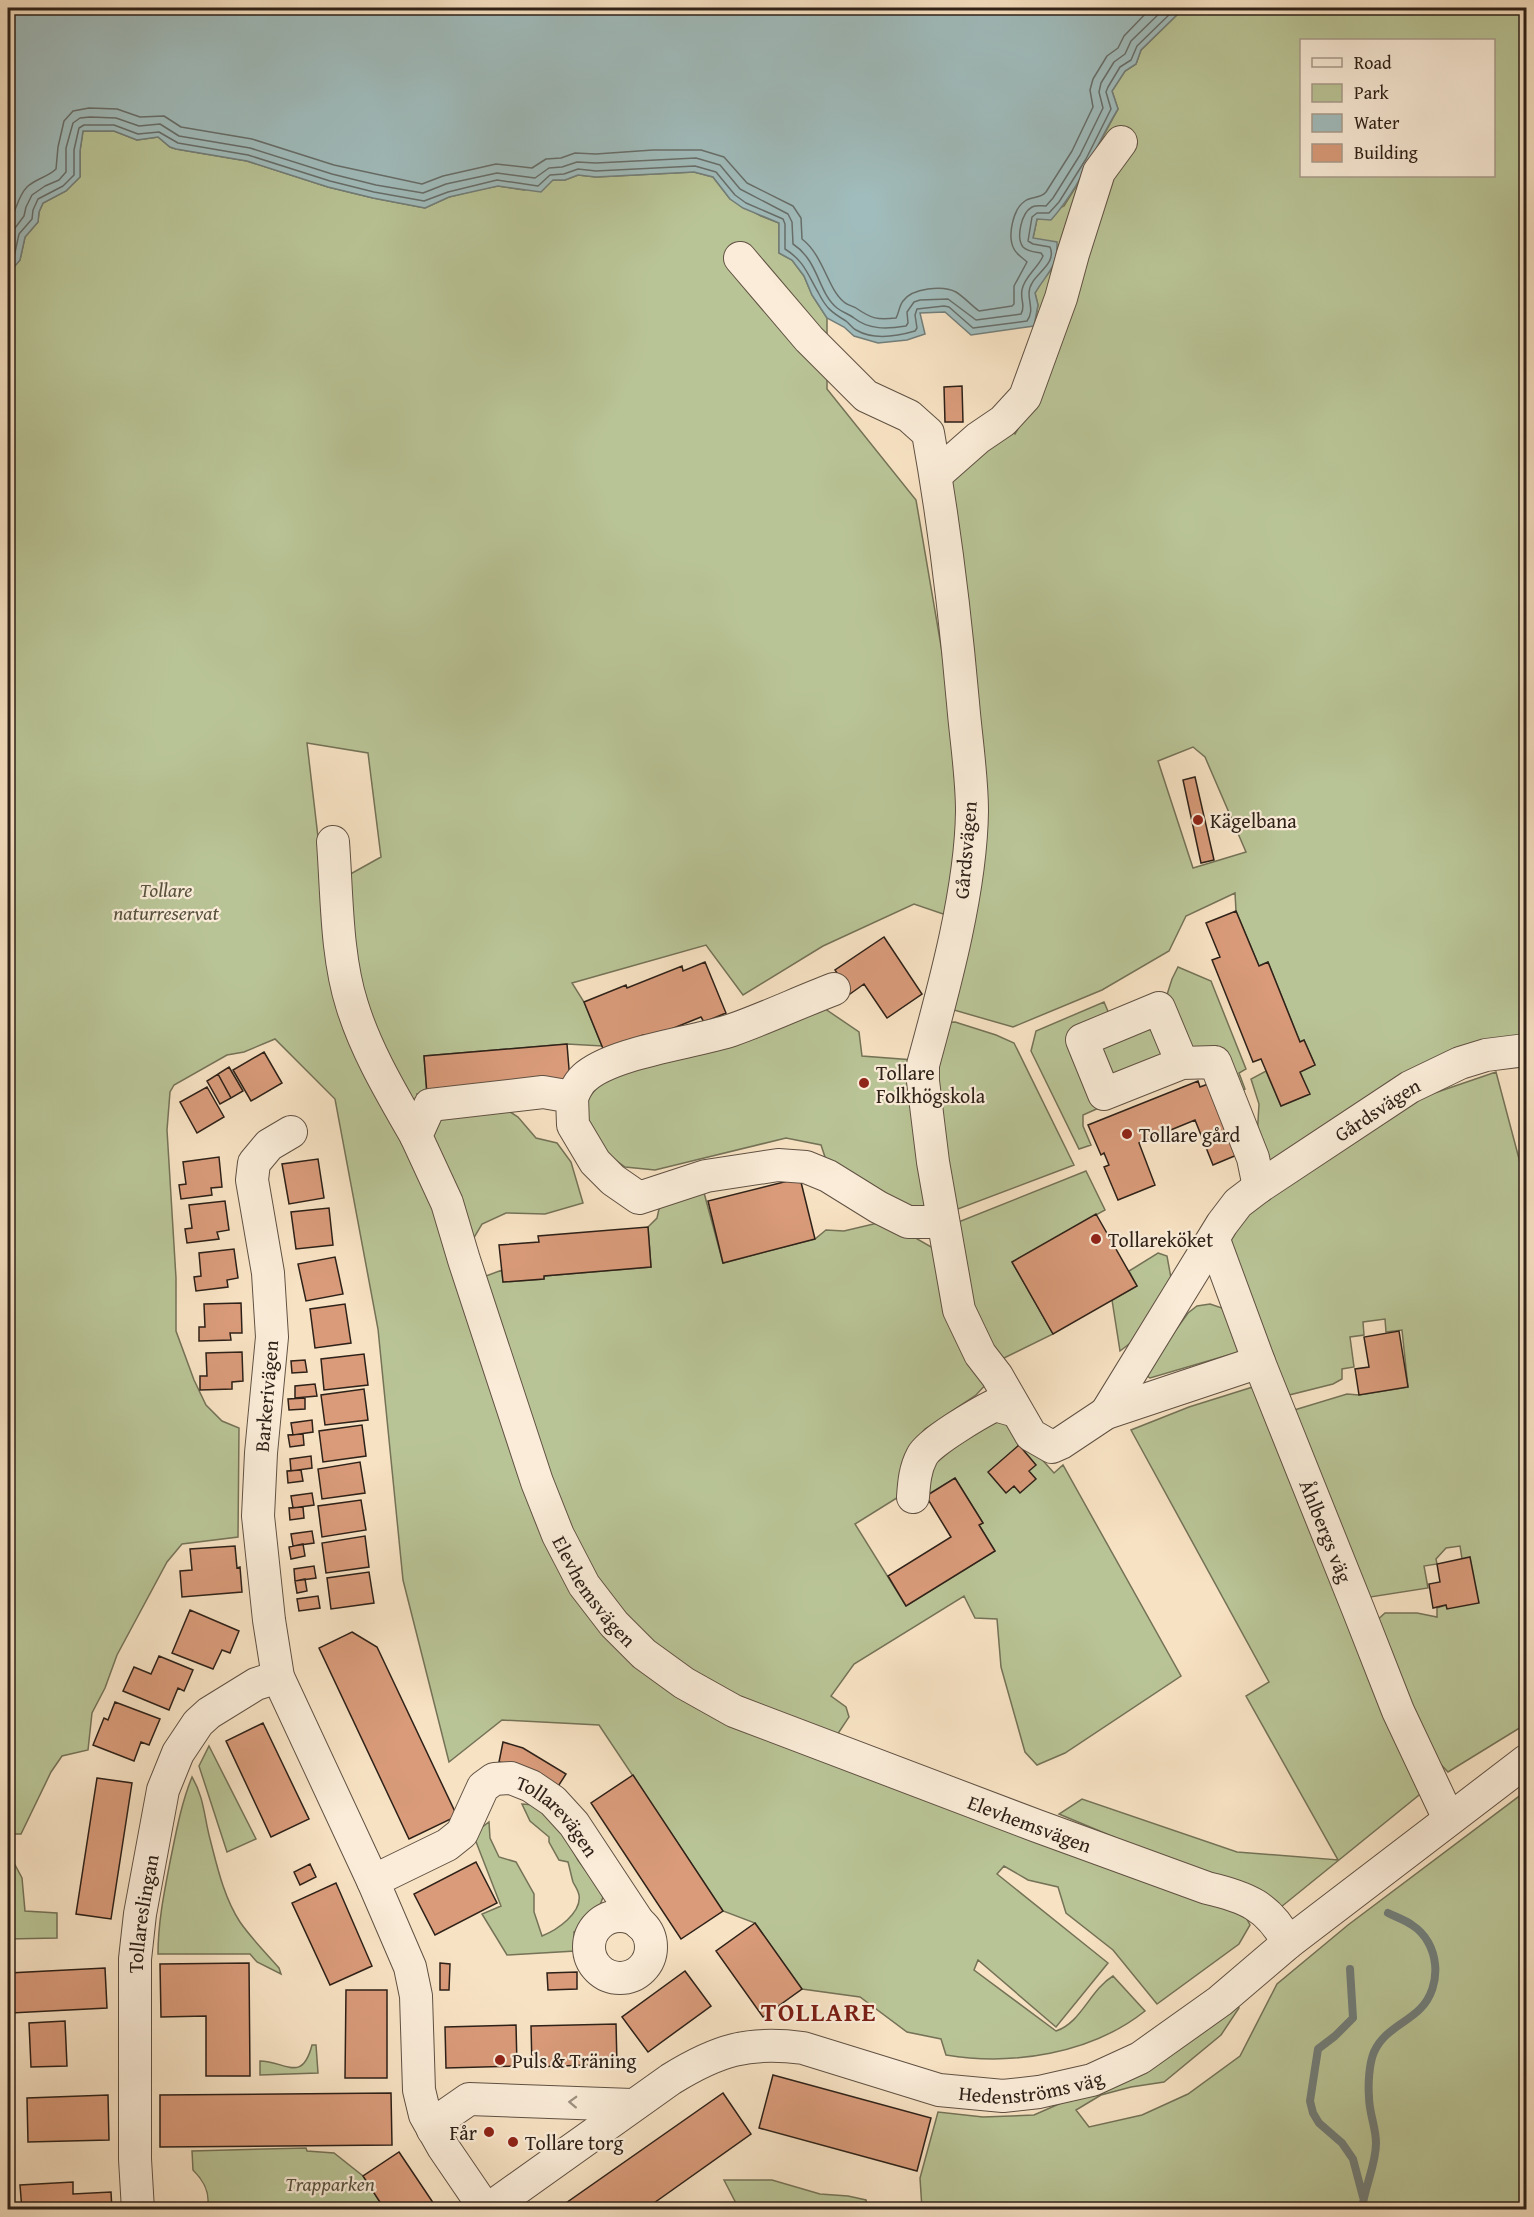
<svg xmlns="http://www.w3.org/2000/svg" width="1534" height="2217" viewBox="0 0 1534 2217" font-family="'Gentium Book Plus',serif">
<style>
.green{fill:#b9c496;stroke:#747257;stroke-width:1.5;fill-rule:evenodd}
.water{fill:#a0bcbc;stroke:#727e7a;stroke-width:1.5}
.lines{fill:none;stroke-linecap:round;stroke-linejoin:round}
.shore{stroke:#676e6a;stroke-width:1.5}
.stream{stroke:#727e7a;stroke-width:8}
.building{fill:#d99b7a;stroke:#2e2118;stroke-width:1.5}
.minor-casing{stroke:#605143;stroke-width:34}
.minor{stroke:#faecd8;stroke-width:32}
.oneway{stroke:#9e9182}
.poi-dot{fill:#8f2418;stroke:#faecd8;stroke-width:2}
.labels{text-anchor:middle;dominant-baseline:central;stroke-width:4.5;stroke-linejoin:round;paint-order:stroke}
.poi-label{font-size:20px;fill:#2e2118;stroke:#faecd8;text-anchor:start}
.street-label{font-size:20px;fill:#2e2118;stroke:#faecd8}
.park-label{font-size:20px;font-style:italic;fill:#58523e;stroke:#faecd8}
.district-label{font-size:26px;font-weight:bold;letter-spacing:1.5px;fill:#7a1f14;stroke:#faecd8}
</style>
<rect width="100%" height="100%" fill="#f7e2c3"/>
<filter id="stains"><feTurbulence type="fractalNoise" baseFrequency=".00333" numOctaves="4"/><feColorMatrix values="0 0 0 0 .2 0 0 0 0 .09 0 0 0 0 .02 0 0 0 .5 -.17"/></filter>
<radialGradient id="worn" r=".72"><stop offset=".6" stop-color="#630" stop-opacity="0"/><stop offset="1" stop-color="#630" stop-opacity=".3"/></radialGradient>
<path class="green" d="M1184,8H1526V1036L1270,1171L1257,1138L1259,1104L1251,1079L1266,1071L1281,1106L1309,1094L1300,1072L1315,1065L1304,1040L1300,1042L1268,962L1259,966L1236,911L1235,893L1186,916L1169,951L1102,990L1013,1027L947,1008L971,891L944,475L1006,423L1015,434L1046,380L1034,326L1038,305L1035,293L1044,278L1055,266L1033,238L1037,219L1064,206L1092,161L1099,144L1118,109L1112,91L1125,71L1136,64L1141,50ZM1302,40H1494V176H1302ZM1193,747L1205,757L1246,852L1193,868L1158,761Z
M83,131H114L137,140L158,137L170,147L176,149L247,161L328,187L373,198L425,208L449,197L477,190L498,186L524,190L553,180H565L578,175L596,177L694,172L713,177L730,199L761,216L779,223V253L792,260L804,276L812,295L827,318V389L916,500L946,675L960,842L949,916L914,904L823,946L743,995L706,945L572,983L584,1002L602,1046L567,1044L424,1056L427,1094H417L419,1107L478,1279L502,1270L503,1282L544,1279V1276L651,1267L648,1227L657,1218L661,1200L703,1189L723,1263L815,1239L826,1230L844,1231L886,1221L933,1248C938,1296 967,1338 990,1380L976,1395L925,1429L914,1442L908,1491L855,1524L906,1606L995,1551L979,1525L983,1523L955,1478L926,1496L932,1457L974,1427L1006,1419L1054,1473L1063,1465L1181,1676L1065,1753L1037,1765L1025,1752L1001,1667L997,1619L975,1618L964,1596L854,1664L831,1696L846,1707L849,1717L837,1735L1243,1912L1250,1925L1239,1944L1157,2004L1113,1950L1066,1913L1058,1887L1028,1880L1004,1866L997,1874L1108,1963L1056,2027L978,1960L974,1970L1056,2031C1081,2023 1090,1990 1113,1976L1145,2011C1091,2054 1012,2066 946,2055L941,2039L907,2032L860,1997L802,1989L755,1923L723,1911L599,1725L502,1720L449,1762L403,1580L378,1329L335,1099L275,1039L244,1052L227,1055L174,1085L170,1092L167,1130L176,1278V1331L194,1380L206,1405L222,1421L239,1428L238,1537L182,1544L167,1562L117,1655L105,1688L92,1713L88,1750L62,1756L51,1772L21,1834H8V274L20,260L25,237L38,222L39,212L43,203L66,191L80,177V151ZM307,743L368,753L381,857L345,877L336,991Z
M1178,967L1211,981L1246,1069L1239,1073L1245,1089L1236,1093L1217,1046L1194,1054L1165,1001L1172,979Z
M1104,1002L1110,1016L1071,1033L1101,1107L1083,1115V1126L1091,1145L1079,1149L1031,1051L1036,1031Z
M818,1004L859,1032L862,1056L914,1060L930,1217L827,1163L821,1145L786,1138L655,1170L625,1167L603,1151L588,1130L585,1102L606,1077Z
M1157,1016L1173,1055L1106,1081L1092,1042Z
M955,1022L996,1035L1014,1043L1074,1165L950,1212L933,1073L941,1023Z
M1496,1072L1526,1185V1724L1448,1772L1429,1752L1374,1623L1385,1613H1417L1437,1617V1608L1446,1605L1462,1559L1460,1546L1446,1548L1436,1559L1437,1564L1424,1566L1428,1588L1364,1598L1291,1411L1347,1394L1359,1395L1408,1387L1402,1330L1386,1332L1385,1319L1363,1322L1364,1335L1350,1337L1354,1367L1342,1369V1379L1333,1384L1285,1396L1228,1232L1237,1213L1414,1100Z
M498,1104L518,1117L536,1138L557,1143L571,1162L583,1203L545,1214L506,1213L482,1224L469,1246L429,1126L434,1112Z
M1086,1171L1105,1210L1012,1262L1053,1334L1000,1360L980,1328L951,1225Z
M1158,1253L1167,1256L1171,1278L1133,1341L1120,1351L1112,1300L1137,1286L1129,1271Z
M1210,1304L1222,1308L1242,1351L1150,1378L1144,1374L1188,1313L1197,1306Z
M1256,1386L1424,1791L1281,1907L1059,1814L1082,1799L1237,1852L1338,1860L1246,1696L1269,1682L1131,1430L1189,1407Z
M209,1746L256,1839L227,1852L199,1766Z
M192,1777C204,1797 204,1816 210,1839C217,1866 224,1898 240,1922C251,1938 266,1953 279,1968L281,1974L257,1962L250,1954H158C158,1923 164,1893 170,1862C176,1833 181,1804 192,1777Z
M1526,1791V2209H922L920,2178L938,2112L983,2117L1034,2115L1068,2100L1228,1999L1239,2008L1221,2035L1164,2082L1131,2087L1101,2095L1076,2110L1089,2127L1142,2115L1188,2094L1240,2056L1277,1984L1348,1925Z
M522,1804L534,1805L563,1832L578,1860L598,1887L603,1897C598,1913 590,1925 574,1932L575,1951L507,1955L482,1914L501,1906L473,1834L489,1822L490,1838L499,1857L516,1862L534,1894V1912L542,1936C557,1930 582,1913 579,1895C578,1890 575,1886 573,1882C571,1875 570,1869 568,1862L559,1860L549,1842V1837L530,1821Z
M8,1863H14L22,1878L25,1911L57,1913V1938L8,1939Z
M312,2045H316L318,2073L260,2075V2061C285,2061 302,2084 312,2045Z
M306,2148L307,2151L334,2153L363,2176L385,2209H207C211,2193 204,2181 193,2170L192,2151Z
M724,2180H772L820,2194L848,2196L866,2200L868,2209H739Z"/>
<path class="water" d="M8,8H1184L1141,50L1136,64L1125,71L1112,91L1118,109C1095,147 1081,186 1051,220L1037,219L1033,238L1057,242C1058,267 1047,273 1035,293L1038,305L1034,326L971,335L945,312L920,313L925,334L907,340L878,343L854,336L844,327L827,318L812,295L804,276L792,260L779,253V223L743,208L730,199L713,177L694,172L596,177L578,175L565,180H553L541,192L498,186L449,197L425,208L373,198L328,187L247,161L176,149L170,147L158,137L137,140L114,131H83L80,151V177L66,191L43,203L39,212L38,222L25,237L20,260L8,274Z"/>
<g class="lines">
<path class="shore" d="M8,222C17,212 17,197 27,187C35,179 48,177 56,169L58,147L64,121L73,111L89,108L117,109L140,117L164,116L181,127L252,139L334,165L422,184L443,176L496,164L532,168L546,159L561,158L575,153L596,154L653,150H701L724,157L747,183L793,206L801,218L802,239C824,256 827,288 844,302C847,305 853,306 856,308C872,319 877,320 896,318C899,313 899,306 903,301C912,288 943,285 956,292C964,297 971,305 979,311L1012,306L1014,304V286L1027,262C1023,258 1017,255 1014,249C1007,236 1013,209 1025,201C1032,196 1040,199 1046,192L1072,151L1093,107L1090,90L1093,79L1107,56L1118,48L1124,36L1151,8
M8,252L12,232L24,216L26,207L32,195L45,186L59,180L66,172V148L73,123L80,118L90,117L116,118L139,126L160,124L179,136L250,148L332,174L376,185L423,193L446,184L497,173L535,178L549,168L562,167L577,162L596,163L696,158L720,165L740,189L788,214L792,222L793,244C819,261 818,293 837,308C842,312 849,314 854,318C869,330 887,329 906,326L908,323L907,312L914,302L920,300L948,299L976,320L1021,314C1026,306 1020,300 1022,290C1024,277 1038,268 1043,256L1041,253C1035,252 1028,252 1023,247C1016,238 1021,213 1032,207C1036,205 1041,206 1046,206L1053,198L1080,155L1103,108L1099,92L1101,83L1114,62L1125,54L1131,41L1165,8
M8,265L14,257L19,234L32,219L33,210L38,199L63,186L74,175V150L79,128L84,125H114L138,134L159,132L178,143L248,155L330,181L374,192L424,201L448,192L497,180L538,186L550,175L564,174L578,169L596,171L695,166L716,172L735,195L746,203L783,219L785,224V249C804,261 807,273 818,292C826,308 831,312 846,321C850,324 852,328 856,330C873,340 898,336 915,331L917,328L915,315L917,309L944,306L949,307L973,328L1027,321C1034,311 1029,304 1029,293C1029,275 1058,266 1050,247L1033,244L1028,241L1032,217L1037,213H1049L1059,202L1086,159L1111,109L1106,92L1108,87L1120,67L1131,60L1137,46L1176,8"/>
<path class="stream" d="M1350,1969L1353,2018L1335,2036L1318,2049L1310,2101L1313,2113L1319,2123L1342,2143L1353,2159L1363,2197
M1362,2210C1364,2187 1376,2166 1376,2143C1376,2127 1369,2113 1369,2097C1368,2084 1369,2064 1374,2052C1384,2030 1405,2024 1420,2009C1443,1986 1440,1943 1412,1925C1405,1920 1396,1917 1388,1913"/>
</g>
<path class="building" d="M962,386L963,422H945L944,387Z
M1195,777L1214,860L1201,863L1183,780Z
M1236,911L1259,966L1268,962L1300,1042L1304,1040L1315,1065L1300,1072L1310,1094L1281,1106L1261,1059L1253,1062L1212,960L1220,957L1206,923Z
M884,937L922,994L887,1018L864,984L850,994L835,970Z
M705,962L726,1013L704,1022L701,1017L644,1040L643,1035L604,1051L584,1002L626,985L627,988L682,966L683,971Z
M567,1044L570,1081L427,1094L424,1056Z
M264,1052L282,1083L251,1101L233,1070Z
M229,1067L243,1091L231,1098L218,1074Z
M218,1074L231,1098L220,1104L207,1081Z
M1198,1081L1200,1087L1216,1081L1244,1152L1213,1165L1195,1120L1139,1143L1155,1185L1118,1200L1104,1167L1109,1165L1104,1153L1101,1155L1088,1125Z
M207,1087L224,1117L197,1133L180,1102Z
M219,1157L222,1187L211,1188L212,1195L181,1199L179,1185L186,1184L183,1162Z
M318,1159L324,1198L289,1204L282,1164Z
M800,1178L815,1239L723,1263L708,1201Z
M225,1201L229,1230L217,1232L219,1239L187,1243L185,1229L192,1228L189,1205Z
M329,1208L333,1245L296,1249L291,1212Z
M1096,1214L1137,1286L1053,1334L1012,1262Z
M648,1227L651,1267L544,1276V1279L503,1282L499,1245L539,1242L538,1236Z
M234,1249L238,1278L227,1280L228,1287L196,1291L194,1277L201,1276L199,1253Z
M335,1257L343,1294L306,1301L298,1264Z
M241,1303L242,1333H230L231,1340L199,1341V1327H205L204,1304Z
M345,1304L351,1343L315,1348L310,1309Z
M1399,1331L1408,1387L1359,1395L1355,1369L1369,1367L1364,1337Z
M242,1352L243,1381L232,1382V1389L200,1390V1376H207L206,1353Z
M364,1354L368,1385L324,1390L321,1359Z
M305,1360L307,1372L292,1373L291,1361Z
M315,1384L317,1396L295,1398V1386Z
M364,1389L368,1420L325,1425L321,1395Z
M305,1398V1409L289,1410L288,1399Z
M312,1420L313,1432L293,1435L291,1423Z
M362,1425L366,1456L323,1462L319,1431Z
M303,1434L304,1445L290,1447L288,1435Z
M1019,1445L1036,1465L1029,1471L1036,1479L1020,1493L1014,1486L1006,1493L988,1472Z
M311,1456L312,1468L291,1471L290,1459Z
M360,1462L365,1493L322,1499L318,1469Z
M301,1470L303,1481L288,1483L287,1471Z
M955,1478L983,1523L979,1525L995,1551L906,1606L888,1576L951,1537L926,1496Z
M312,1493L314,1505L293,1508L291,1496Z
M361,1500L366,1530L322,1537L318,1506Z
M303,1507L304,1518L290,1520L289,1508Z
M312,1531L314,1543L293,1546L291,1534Z
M365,1536L369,1567L326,1573L322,1543Z
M303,1544L305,1556L291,1559L289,1547Z
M235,1546L237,1568L240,1567L242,1592L182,1597L180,1571L192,1570L190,1549Z
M1470,1557L1479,1603L1447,1609L1446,1605L1433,1608L1429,1584L1440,1582L1437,1564Z
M314,1566L316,1578L295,1581L294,1569Z
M369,1572L374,1603L331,1609L327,1578Z
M305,1579L307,1591L297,1593L295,1581Z
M318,1596L320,1608L299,1611L297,1599Z
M190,1610L239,1631L230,1653L222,1650L213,1669L172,1653Z
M352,1632L377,1647L457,1816L409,1839L319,1648Z
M159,1656L193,1670L184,1691L178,1688L169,1710L123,1691L134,1667L151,1674Z
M115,1702L160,1719L149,1745L141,1742L134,1761L93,1745L104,1718L108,1720Z
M263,1723L309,1819L271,1837L226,1741Z
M503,1742L523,1748L566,1774L557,1788L519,1766L499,1762Z
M633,1775L723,1911L681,1939L591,1803Z
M97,1778L132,1783L111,1919L76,1914Z
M476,1862L497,1903L435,1935L414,1894Z
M310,1864L316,1877L300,1885L294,1872Z
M336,1883L372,1966L330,1985L292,1903Z
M755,1923L802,1989L763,2017L716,1951Z
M249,1963L250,2076H206V2016L161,2017L160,1964Z
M440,1963L450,1964L449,1990H440Z
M105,1968L107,2008L11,2013L9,1973Z
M685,1971L711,2006L648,2052L622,2017Z
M577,1972V1989L548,1990L547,1973Z
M346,1990H387V2078H345Z
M65,2021L67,2066L31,2067L29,2023Z
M616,2024L617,2064L532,2067L531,2026Z
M516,2025L517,2066L446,2068L445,2027Z
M773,2075L931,2118L917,2171L759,2128Z
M391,2093L392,2145L160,2147V2095Z
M723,2093L751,2134L644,2210H556Z
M108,2095L109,2140L28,2142L27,2098Z
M399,2152L438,2210H385L363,2176Z
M73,2182V2194L111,2192L112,2210H22L20,2185Z"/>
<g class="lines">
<defs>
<g id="minor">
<path d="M740,258L809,339L866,396L909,416L928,433C944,522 955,612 963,703C966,739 972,776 972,811C971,891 944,988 923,1065V1081L933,1162L959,1310L980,1354L997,1376L1031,1435L1052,1447L1061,1443L1106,1413L1259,1362"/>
<path d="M936,475L978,438L1003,421L1025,397L1061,298L1073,254L1099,172L1121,142"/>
<path d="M333,842C337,894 336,955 352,1005C366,1051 392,1094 416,1136"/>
<path d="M1182,1063L1159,1008L1082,1040L1104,1094L1182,1063L1215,1062L1253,1158L1259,1187"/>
<path d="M572,1097C575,1091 578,1083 584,1078C612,1052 693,1043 732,1030C766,1018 800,1002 834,989"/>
<path d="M291,1132L269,1145L254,1163L252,1180L268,1273L272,1337L261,1453L258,1516L269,1620L278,1677L373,1881L410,1967L416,1996L419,2090L425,2115L443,2147L486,2210"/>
<path id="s1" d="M943,1222H908L878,1207L828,1176L806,1167L778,1165L706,1176L639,1198L613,1180L595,1162L573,1125L572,1097L543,1092L430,1105L416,1136L447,1203L464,1260L537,1482L558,1535L584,1585L614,1624L644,1654L684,1683L734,1711L1037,1826L1207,1888C1246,1897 1269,1906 1288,1943"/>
<path id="s2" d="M1214,1240L1259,1362L1358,1609L1398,1711L1449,1819"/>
<path id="s3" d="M1106,1413L1222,1224L1238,1203L1259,1187L1410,1087L1460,1063L1486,1055L1526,1050"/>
<path d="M913,1497C914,1483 915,1469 922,1456C929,1442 979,1413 995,1405L1016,1411"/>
<path id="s4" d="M373,1881L447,1845L462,1833L483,1787L494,1779L511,1778L531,1786L553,1801L574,1824L640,1924"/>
<circle cx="620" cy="1947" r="31"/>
<path d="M433,2130L446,2115L469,2099L632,2105"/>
<path id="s5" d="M138,2210L135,2159V1959L140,1914L163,1790L178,1753L198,1723L209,1713L256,1684L278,1677"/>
<path id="s6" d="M487,2210L671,2079C718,2050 748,2041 803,2048L939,2090L1003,2096L1039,2092L1092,2080L1140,2058L1220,2001L1288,1943L1526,1761"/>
</g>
</defs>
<use href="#minor" class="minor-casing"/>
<use href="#minor" class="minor"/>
</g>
<defs><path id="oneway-chevron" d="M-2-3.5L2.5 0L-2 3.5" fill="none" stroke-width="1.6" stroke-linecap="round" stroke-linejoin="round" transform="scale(1.5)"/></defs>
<use class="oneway" href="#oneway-chevron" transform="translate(573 2102) rotate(-178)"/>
<g class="poi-dot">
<circle cx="1198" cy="820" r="6"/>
<circle cx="864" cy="1083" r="6"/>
<circle cx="1127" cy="1134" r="6"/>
<circle cx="1096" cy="1239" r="6"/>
<circle cx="500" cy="2060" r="6"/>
<circle cx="489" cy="2132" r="6"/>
<circle cx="513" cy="2142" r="6"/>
</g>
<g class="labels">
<g class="poi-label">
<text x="1210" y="820">Kägelbana</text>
<text x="876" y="1072">Tollare<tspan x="876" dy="23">Folkhögskola</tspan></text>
<text x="1139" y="1134">Tollare gård</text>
<text x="1108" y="1239">Tollareköket</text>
<text x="512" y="2060">Puls &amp; Träning</text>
<text x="477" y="2132" text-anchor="end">Får</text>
<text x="525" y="2142">Tollare torg</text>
</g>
<g class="street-label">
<text transform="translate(965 850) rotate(-85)">Gårdsvägen</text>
<text stroke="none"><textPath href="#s3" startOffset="416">Gårdsvägen</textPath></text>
<text transform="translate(266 1396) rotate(-85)">Barkerivägen</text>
<text stroke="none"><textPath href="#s2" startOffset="312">Åhlbergs väg</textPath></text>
<text stroke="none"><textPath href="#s1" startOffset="1119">Elevhemsvägen</textPath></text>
<text stroke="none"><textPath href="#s4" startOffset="244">Tollarevägen</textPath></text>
<text stroke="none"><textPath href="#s1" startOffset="1623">Elevhemsvägen</textPath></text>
<text stroke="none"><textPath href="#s5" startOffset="297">Tollareslingan</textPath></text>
<text stroke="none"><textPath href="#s6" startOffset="600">Hedenströms väg</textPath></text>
</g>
<g class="park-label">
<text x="166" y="889">Tollare<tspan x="166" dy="23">naturreservat</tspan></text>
<text x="330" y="2183">Trapparken</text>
</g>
<g class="district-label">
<text x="819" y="2011">TOLLARE</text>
</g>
</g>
<rect width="1534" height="2217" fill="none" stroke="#f7e2c3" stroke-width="30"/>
<rect x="9" y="9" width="1516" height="2199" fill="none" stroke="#2e2118" stroke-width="3"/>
<rect x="15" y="15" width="1504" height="2187" fill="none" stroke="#2e2118" stroke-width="1.5"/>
<rect x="1300" y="39" width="195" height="138" fill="#faecd8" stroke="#a89b8b" stroke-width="1.5"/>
<rect x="1312" y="58" width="30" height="9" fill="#faecd8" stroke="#a89b8b" stroke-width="1.5"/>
<text x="1354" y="69" font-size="18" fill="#2e2118">Road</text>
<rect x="1312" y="84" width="30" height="18" fill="#b9c496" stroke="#a89b8b" stroke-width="1.5"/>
<text x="1354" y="99" font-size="18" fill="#2e2118">Park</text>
<rect x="1312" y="114" width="30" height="18" fill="#a0bcbc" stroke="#a89b8b" stroke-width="1.5"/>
<text x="1354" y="129" font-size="18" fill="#2e2118">Water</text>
<rect x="1312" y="144" width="30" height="18" fill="#d99b7a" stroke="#a89b8b" stroke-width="1.5"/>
<text x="1354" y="159" font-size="18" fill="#2e2118">Building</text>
<rect width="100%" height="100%" filter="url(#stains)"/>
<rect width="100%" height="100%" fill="url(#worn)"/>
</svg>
